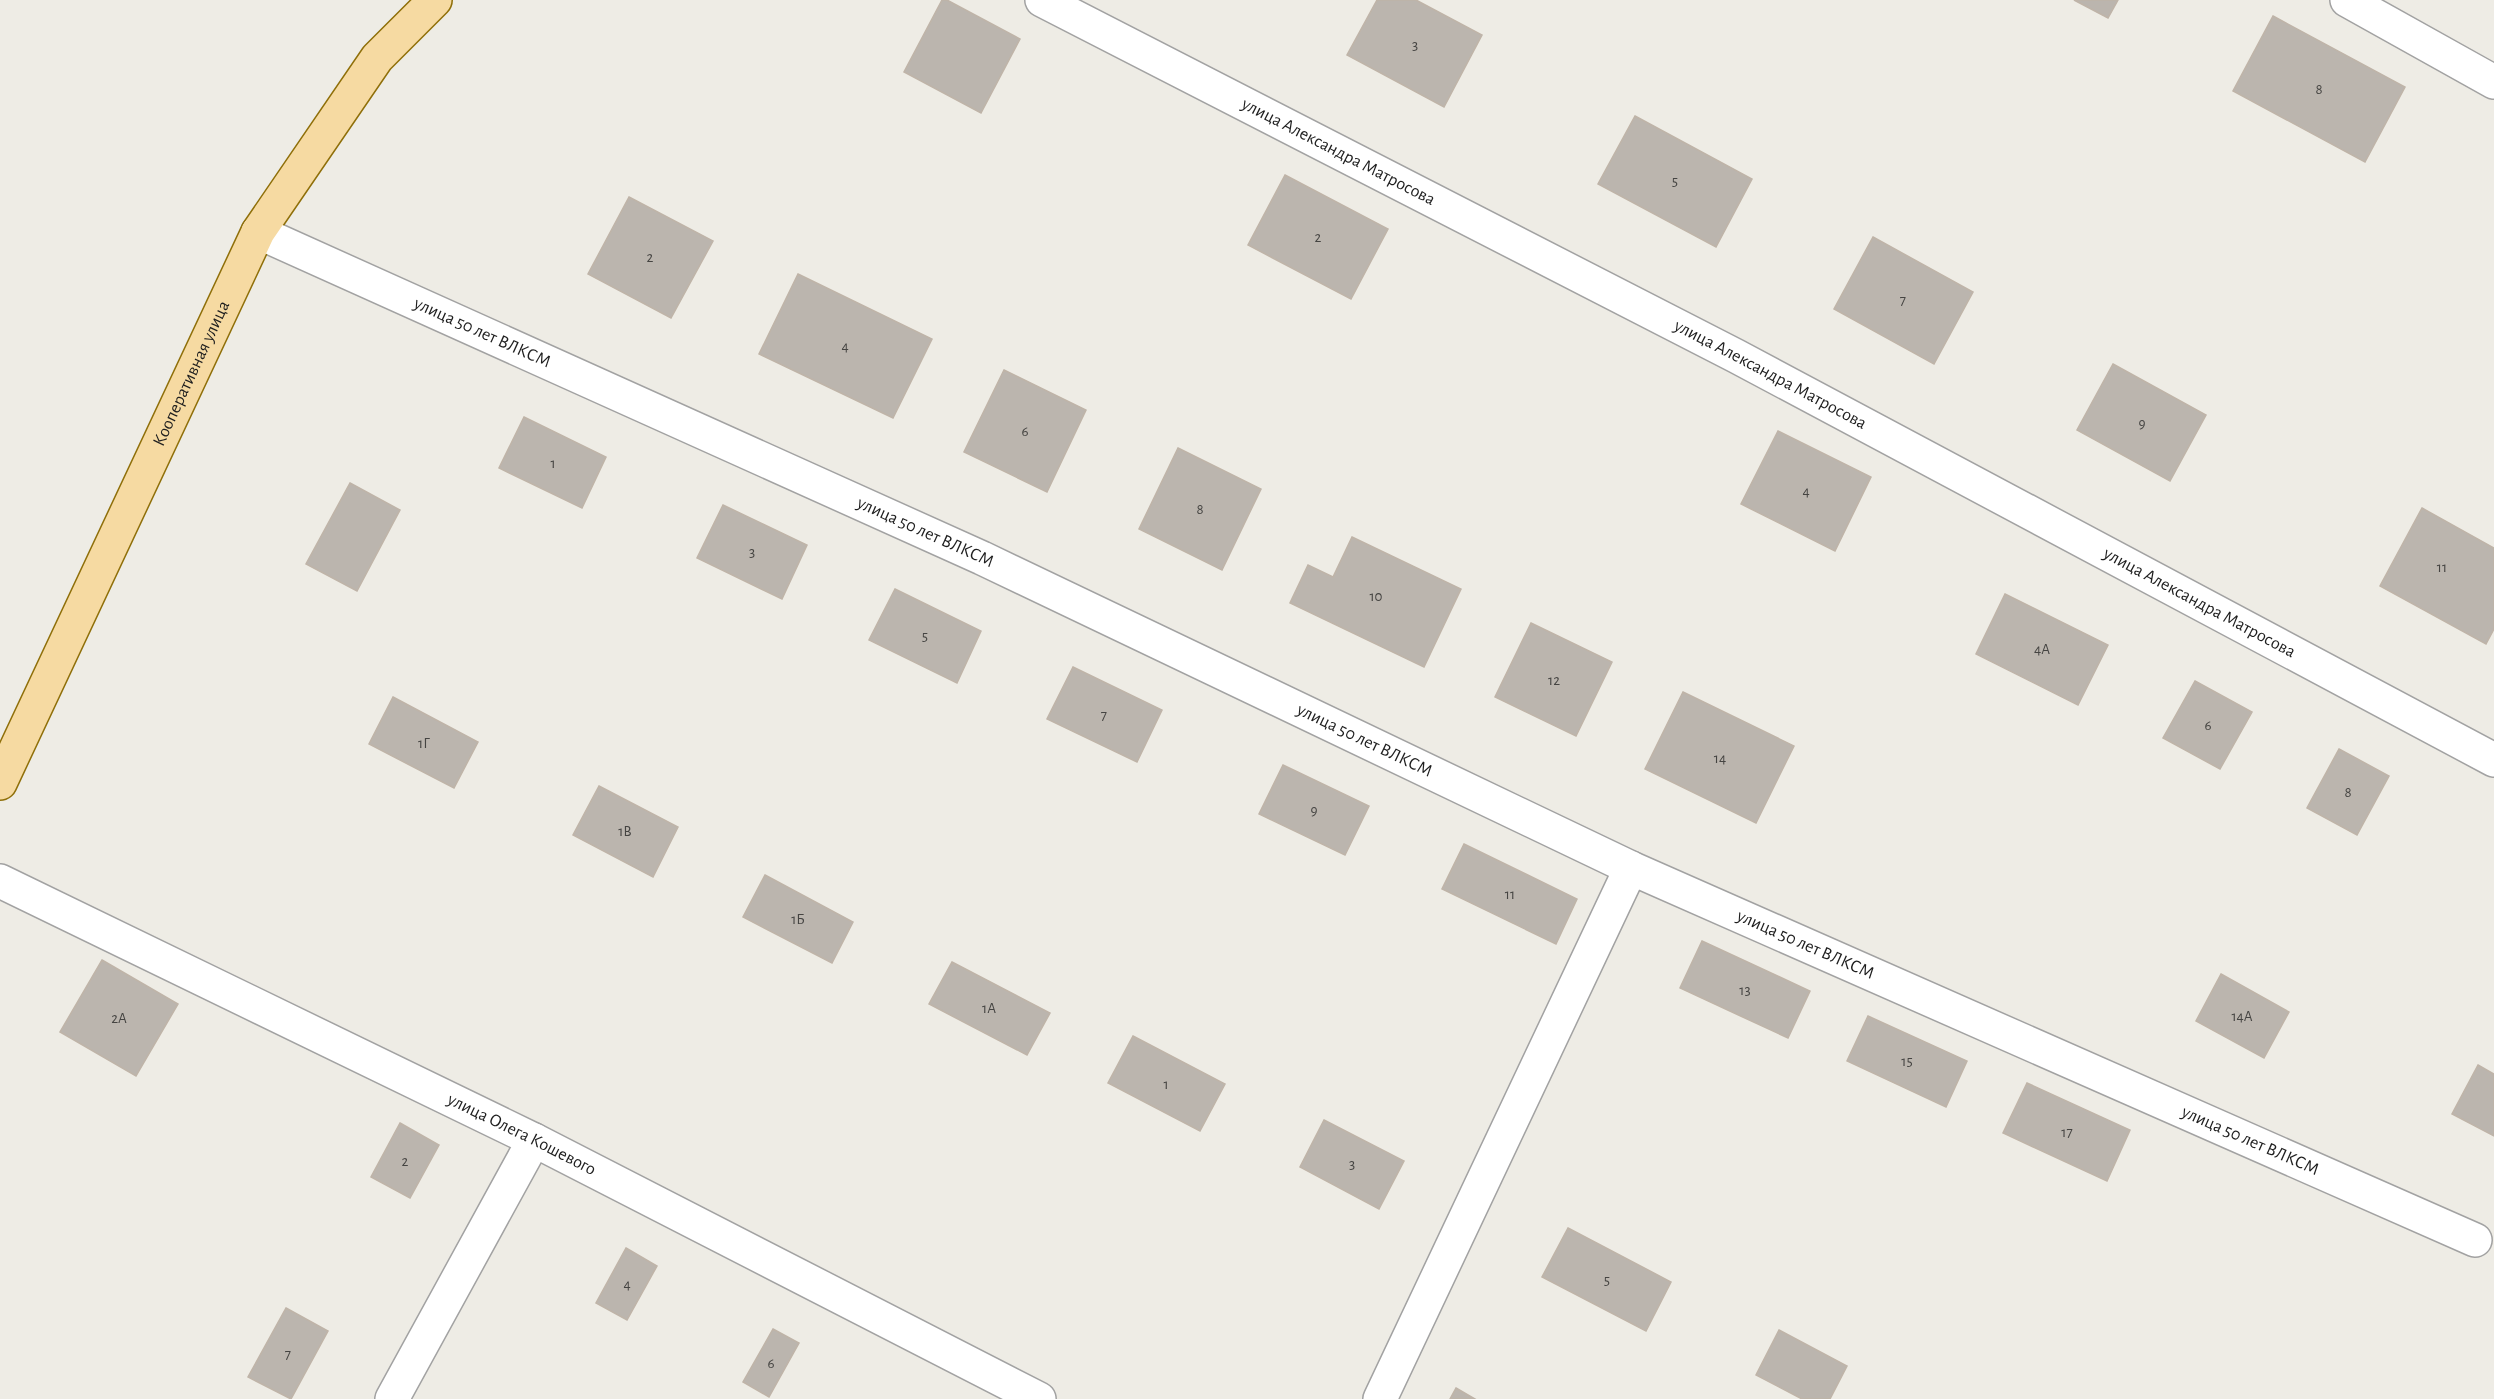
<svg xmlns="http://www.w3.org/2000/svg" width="2494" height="1399" viewBox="0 0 2494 1399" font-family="'Alegreya Sans',sans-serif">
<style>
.building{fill:#bbb5ae;stroke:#bfb4a8;stroke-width:1.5}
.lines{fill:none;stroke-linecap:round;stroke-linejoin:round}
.minor-casing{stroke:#a2a2a2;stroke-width:36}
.major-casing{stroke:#8f6f09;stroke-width:36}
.minor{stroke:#fff;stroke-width:33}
.major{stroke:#f6daa2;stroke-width:33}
.labels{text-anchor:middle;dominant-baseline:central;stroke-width:4.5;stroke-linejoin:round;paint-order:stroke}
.number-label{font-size:15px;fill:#454442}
.street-label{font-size:18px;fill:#1e1e1e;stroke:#fff}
</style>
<rect width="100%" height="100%" fill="#eeece5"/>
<path class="building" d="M942,0H947L1020,39L981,113L904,72Z
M1377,0H1416L1482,35L1444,107L1347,55Z
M2074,0H2118L2108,18Z
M2273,16L2405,87L2365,162L2233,91Z
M1635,116L1752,179L1716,247L1598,184Z
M1285,175L1388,229L1351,299L1248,245Z
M629,197L713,241L671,318L588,274Z
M1873,237L1973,292L1934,364L1834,309Z
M798,274L932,339L893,418L759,354Z
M2113,364L2206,415L2170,481L2077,430Z
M1004,370L1086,410L1047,492L964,452Z
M524,417L606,457L582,508L499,468Z
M1778,431L1871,477L1835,551L1741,504Z
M1178,448L1261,489L1222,570L1139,529Z
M350,483L400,510L357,591L306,564Z
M723,505L807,545L782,599L697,558Z
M2422,508L2494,548V629L2486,644L2380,586Z
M1352,537L1461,589L1424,667L1290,603L1308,565L1333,577Z
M895,589L981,631L957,683L869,640Z
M2005,594L2108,645L2078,705L1976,654Z
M1531,623L1612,662L1576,736L1495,697Z
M1073,667L1162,710L1137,762L1047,719Z
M2195,681L2252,712L2220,769L2163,738Z
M1683,692L1794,746L1756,823L1645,769Z
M393,697L478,742L454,788L369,744Z
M2339,749L2389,776L2357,835L2307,808Z
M1283,765L1369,806L1345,855L1259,814Z
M599,786L678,827L653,877L573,835Z
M1464,844L1577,899L1556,944L1442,889Z
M765,875L853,922L832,963L743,917Z
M1702,941L1810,991L1788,1038L1680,988Z
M102,960L178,1004L136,1076L60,1032Z
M952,962L1050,1013L1027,1055L929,1004Z
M2221,974L2289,1012L2264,1058L2196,1021Z
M1868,1016L1967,1061L1946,1107L1847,1061Z
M1133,1036L1225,1084L1200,1131L1108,1083Z
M2478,1065L2494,1074V1136L2452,1114Z
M2027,1083L2130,1130L2107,1181L2003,1133Z
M1324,1120L1404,1161L1379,1209L1300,1167Z
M400,1123L439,1145L410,1198L371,1177Z
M1568,1228L1671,1282L1646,1331L1542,1277Z
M626,1248L657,1266L627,1320L596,1303Z
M286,1308L328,1331L291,1399L248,1377Z
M773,1329L799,1343L769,1397L743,1382Z
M1779,1330L1847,1366L1830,1399H1802L1756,1375Z
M1456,1388L1475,1399H1450Z"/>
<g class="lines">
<defs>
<g id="minor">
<path id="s1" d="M1042,0L1736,356L2494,760"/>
<path d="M2347,0L2494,82"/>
<path id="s2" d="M258,232L982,558L1631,868L2475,1240"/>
<path id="s3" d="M0,881L534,1140L1039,1399"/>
<path d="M392,1399L534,1140"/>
<path d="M1380,1399L1631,868"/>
</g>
<g id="major">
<path id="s4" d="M0,783L258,232L377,58L435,0"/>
</g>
</defs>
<use href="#minor" class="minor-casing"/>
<use href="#major" class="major-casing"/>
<use href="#minor" class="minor"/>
<use href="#major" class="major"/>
</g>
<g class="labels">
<g class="number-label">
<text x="1415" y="45">3</text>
<text x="2319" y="89">8</text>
<text x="1675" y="181">5</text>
<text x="1318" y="237">2</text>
<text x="650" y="257">2</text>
<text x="1903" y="300">7</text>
<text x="845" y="346">4</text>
<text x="2142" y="423">9</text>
<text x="1025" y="431">6</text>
<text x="553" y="463">1</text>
<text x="1806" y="491">4</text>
<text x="1200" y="509">8</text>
<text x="752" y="552">3</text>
<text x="2442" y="567">11</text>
<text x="1376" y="596">10</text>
<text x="925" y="636">5</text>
<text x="2042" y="649">4А</text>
<text x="1554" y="680">12</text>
<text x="1104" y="715">7</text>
<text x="2208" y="725">6</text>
<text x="424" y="743">1Г</text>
<text x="1720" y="758">14</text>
<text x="2348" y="792">8</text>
<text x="1314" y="810">9</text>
<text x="625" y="831">1В</text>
<text x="1510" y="894">11</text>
<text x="798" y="919">1Б</text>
<text x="1745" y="990">13</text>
<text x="989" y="1008">1А</text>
<text x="2242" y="1016">14А</text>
<text x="119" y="1018">2А</text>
<text x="1907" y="1061">15</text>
<text x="1166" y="1084">1</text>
<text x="2067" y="1132">17</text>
<text x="405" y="1161">2</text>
<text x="1352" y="1164">3</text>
<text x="1607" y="1280">5</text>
<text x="627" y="1284">4</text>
<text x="288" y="1354">7</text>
<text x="771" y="1363">6</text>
</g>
<g class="street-label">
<text stroke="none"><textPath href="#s1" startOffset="333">улица Александра Матросова</textPath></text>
<text stroke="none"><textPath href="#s2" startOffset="246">улица 50 лет ВЛКСМ</textPath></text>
<text stroke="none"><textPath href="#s4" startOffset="452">Кооперативная улица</textPath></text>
<text stroke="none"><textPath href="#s1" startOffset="819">улица Александра Матросова</textPath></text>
<text stroke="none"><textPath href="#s2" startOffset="732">улица 50 лет ВЛКСМ</textPath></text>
<text stroke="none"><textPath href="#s1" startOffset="1305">улица Александра Матросова</textPath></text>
<text stroke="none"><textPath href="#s2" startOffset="1218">улица 50 лет ВЛКСМ</textPath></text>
<text stroke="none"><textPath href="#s2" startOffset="1704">улица 50 лет ВЛКСМ</textPath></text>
<text stroke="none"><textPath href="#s3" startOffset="580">улица Олега Кошевого</textPath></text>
<text stroke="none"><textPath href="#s2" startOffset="2190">улица 50 лет ВЛКСМ</textPath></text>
</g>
</g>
</svg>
